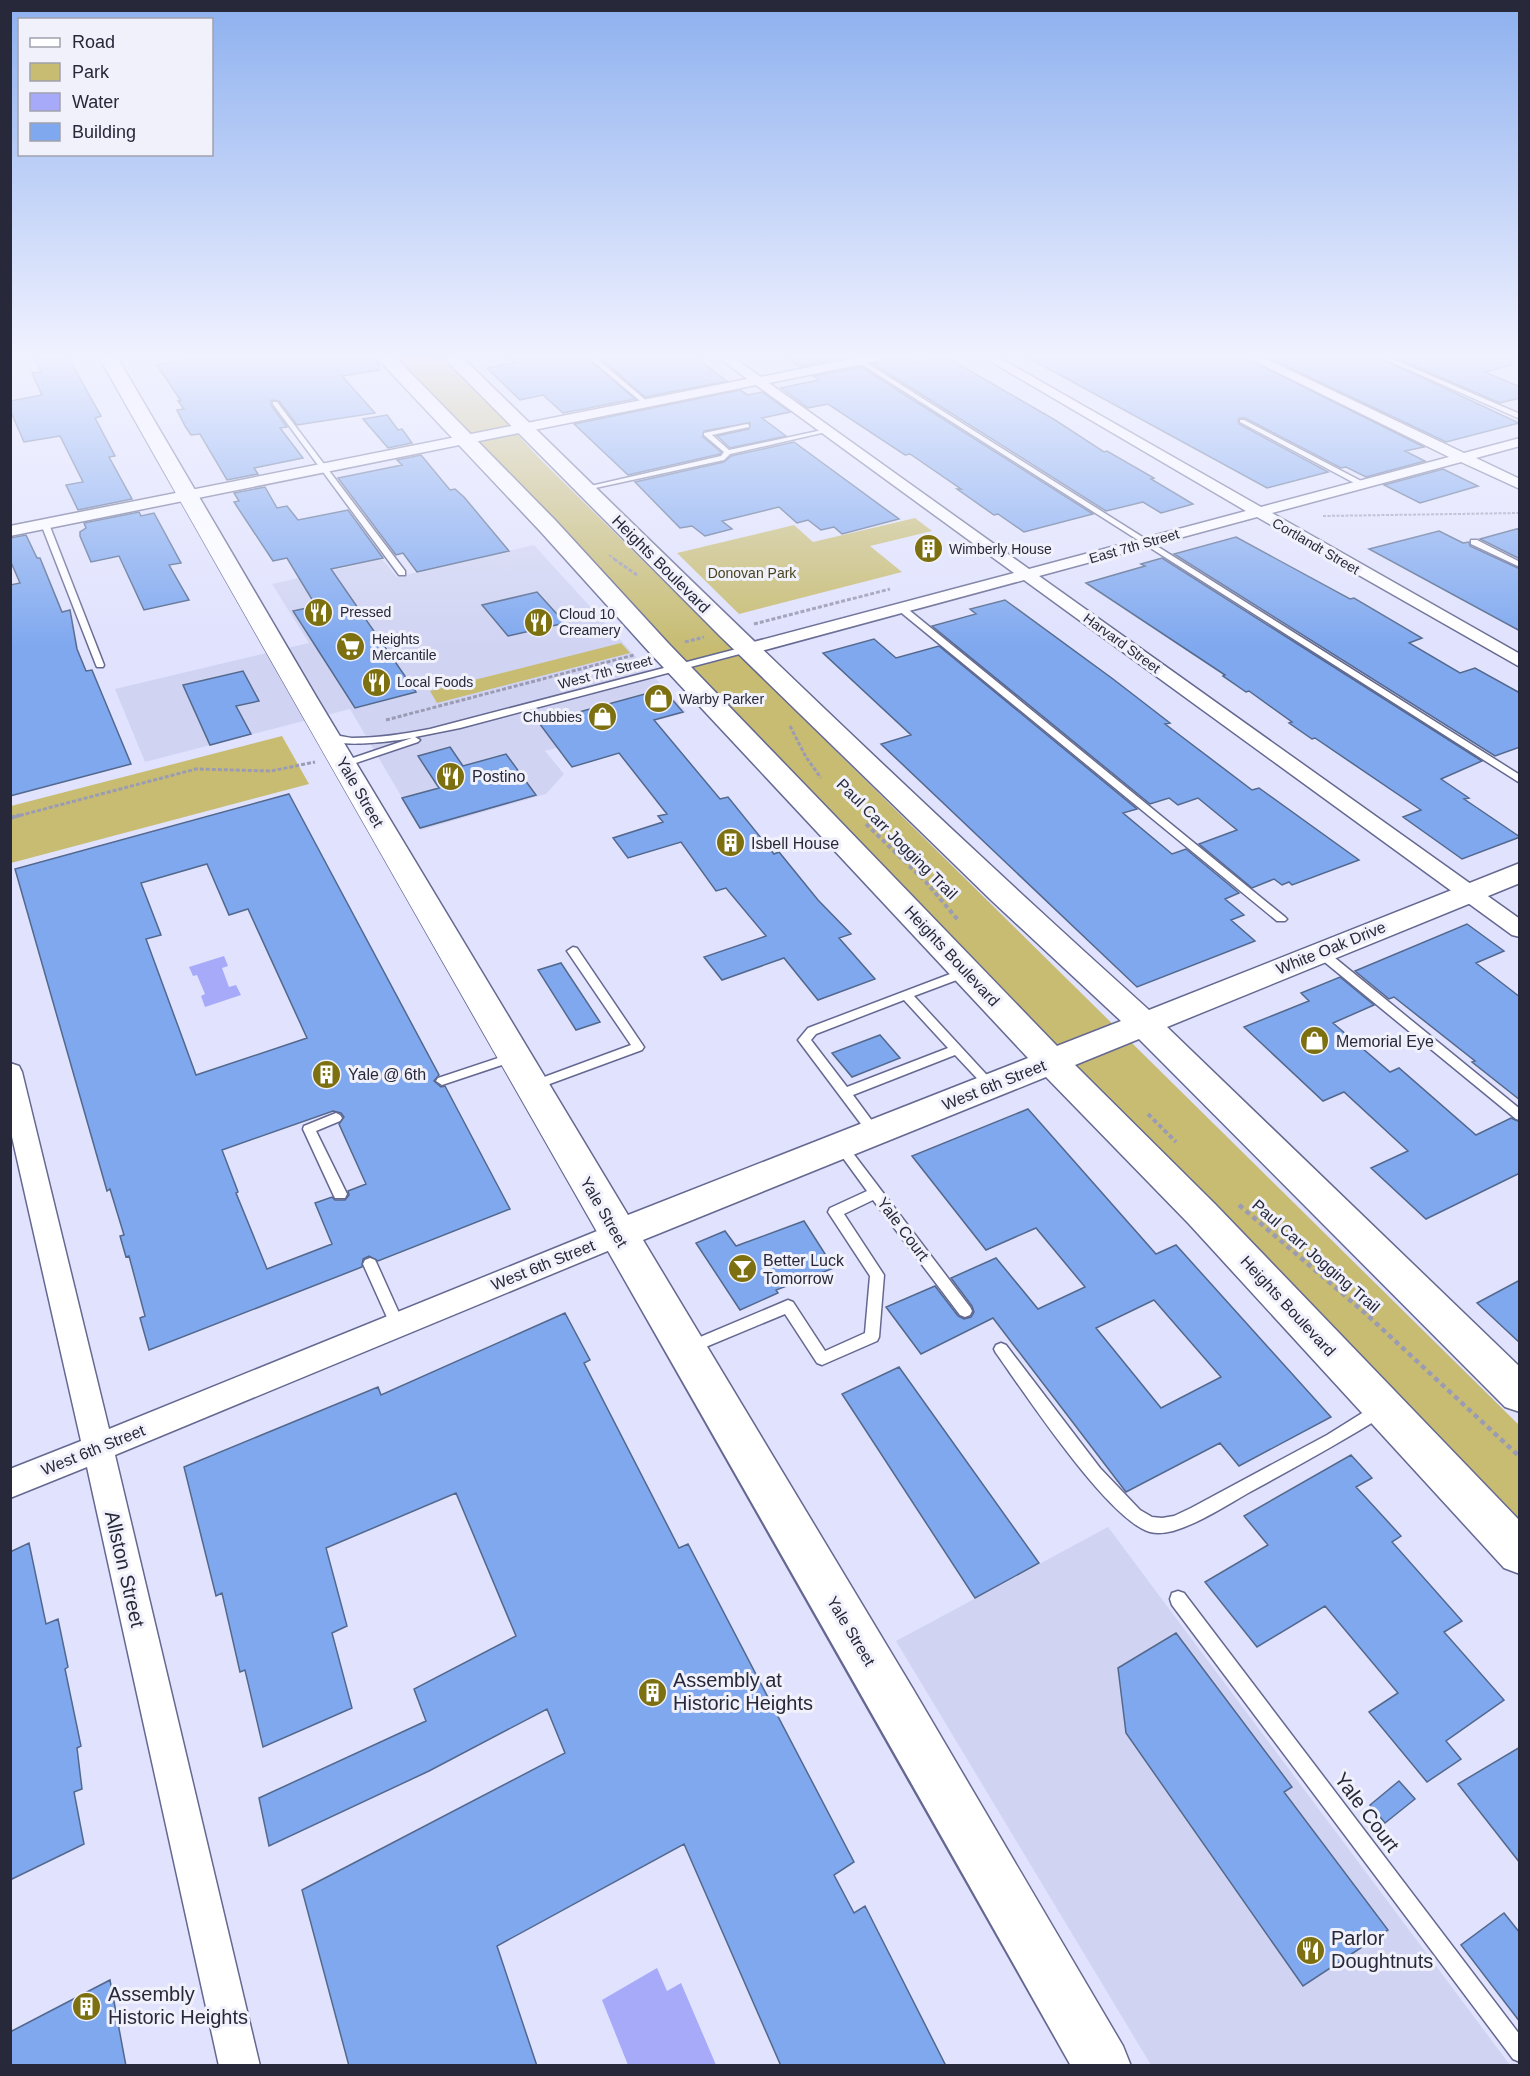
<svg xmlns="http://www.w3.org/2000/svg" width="1530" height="2076" viewBox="0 0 1530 2076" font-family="Helvetica,sans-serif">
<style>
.built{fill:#d0d3f2}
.green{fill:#c7bc72}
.water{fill:#a6aaf9}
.building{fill:#7fa8ef;stroke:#53688c;stroke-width:1.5;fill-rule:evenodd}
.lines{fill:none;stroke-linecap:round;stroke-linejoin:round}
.service-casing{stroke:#656890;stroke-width:3}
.minor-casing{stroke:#656890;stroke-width:3}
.secondary-casing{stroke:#656890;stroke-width:3}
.path-far3{stroke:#9b9cb4;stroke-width:2;stroke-dasharray:3 1.5;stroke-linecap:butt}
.path-far2{stroke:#9b9cb4;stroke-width:3;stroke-dasharray:4 2;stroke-linecap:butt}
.path-far1{stroke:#9b9cb4;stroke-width:4;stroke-dasharray:4.5 3;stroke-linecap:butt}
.path{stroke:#9b9cb4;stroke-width:4.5;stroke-dasharray:5 4;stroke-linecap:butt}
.service{fill:#fff;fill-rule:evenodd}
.minor{fill:#fff;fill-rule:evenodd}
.secondary{fill:#fff;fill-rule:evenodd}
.labels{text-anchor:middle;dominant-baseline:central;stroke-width:6;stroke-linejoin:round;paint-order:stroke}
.far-street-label{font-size:14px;fill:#272839;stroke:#f0f1fa}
.far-poi-label{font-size:14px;fill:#272839;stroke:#f0f1fa;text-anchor:start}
.far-park-label{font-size:14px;fill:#4a441e;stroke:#f0f1fa}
.street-label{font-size:16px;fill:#272839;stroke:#f0f1fa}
.poi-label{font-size:16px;fill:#272839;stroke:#f0f1fa;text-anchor:start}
.near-street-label{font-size:20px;fill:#272839;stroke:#f0f1fa}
.near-poi-label{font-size:20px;fill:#272839;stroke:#f0f1fa;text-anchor:start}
</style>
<rect width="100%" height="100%" fill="#e0e2fe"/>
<path class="built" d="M744,357H831L764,371Z
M534,545L686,712L545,751L564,774L546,794L421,830L350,709L145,762L115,689L309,643L272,584L382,559L397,577Z
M1108,1527L1510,2065H1151L896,1641Z"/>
<path class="green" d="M396,357H442L476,389L539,458L1519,1425V1535Z
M915,518L932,531L870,546L902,572L739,614L677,553L794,525L813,542Z
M621,643L630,653L437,703L430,691Z
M282,736L309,784L11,863V806Z"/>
<path class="water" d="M224,956L228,966L222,968L229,987L236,985L241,995L205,1007L201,996L205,994L197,975L193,976L189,967Z
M657,1968L667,1991L681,1983L716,2065H628L602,2000Z"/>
<path class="building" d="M34,357H68L101,416L95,418L115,456L109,457L132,499L78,510L66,485L83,482L60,436L24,442L10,410V401L42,395L32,373L41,372Z
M206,357H374L379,363V370L342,376L375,413L297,425L279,401L271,400V405L287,427L280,428L303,458L254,468L258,474L227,480L200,434L191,435L185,426L177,410L184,409L178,401H181L157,365Z
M508,357H586L635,399L563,413L543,395L520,400L487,368L514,363Z
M599,357H695L727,381L645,397Z
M786,357H847L799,367Z
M886,357H911L912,363L946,357L1055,420L1104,452L1107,451L1154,478L1151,479L1193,504L1161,513L1143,502L1106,511L873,364Z
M1027,357H1244L1424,447L1405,451L1425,461L1366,477L1346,467L1341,468L1245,418H1240L1238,420L1239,424L1328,472L1267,488Z
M1267,357H1378L1519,423L1446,442Z
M1394,357H1511L1512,365L1485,372L1520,387V398L1500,403Z
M861,367L1093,514L1024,532L998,514L994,515L957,489H961L910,454L905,455L828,404L808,408L781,388L819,380L813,376Z
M740,390L748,395L762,392L790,412L762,418L786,436L730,448L717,436L749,429L750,423L704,431L703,437L721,452L720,454L628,475L574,424Z
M387,415L398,430L402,429L412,443L388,448L363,419Z
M794,442L899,519L842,534L834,527L821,530L808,520L797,523L779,507L722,521L732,529L705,536L692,526L680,528L635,482L724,462L731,456Z
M421,455L450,490L455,489L464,497L509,551L417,572L403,553L396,555L338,478L402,465L397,460Z
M1443,469L1478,486L1420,503L1384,485Z
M265,487L277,508L287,506L298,520L348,510L383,558L331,569L416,692L355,708L293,611L316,606L287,558L273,561L234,502L239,501L234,493Z
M139,512L141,516L154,513L181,563L169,565L189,600L144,610L119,556L91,562L80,536V532L86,528L84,523Z
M1520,528V559L1480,539Z
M1439,531L1463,543L1469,542L1470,546L1520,569V631L1369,549Z
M26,535L37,558H40L62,612L70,610L77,649L86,671L92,670L131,764L10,796V585L20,583L10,560V538Z
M1236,537L1350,599L1354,598L1422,638L1409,643L1460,673L1475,668L1520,693V747L1495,756L1174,554Z
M1162,558L1482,761L1441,779L1469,798L1464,799L1520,837L1462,859L1403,817L1421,810L1315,738L1312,739L1289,723L1292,722L1249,691L1246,692L1223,676L1225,675L1086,583L1145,566L1141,564Z
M537,592L565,623L508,636L482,605Z
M1005,600L1113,679L1170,723L1165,724L1252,790L1259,788L1359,860L1292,885L1289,882L1282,885L1274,879L1252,888L1199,844L1237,830L1198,798L1178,805L1169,798L1150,804L932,626L976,614L970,609Z
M874,639L896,658L939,646L1137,809L1123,813L1172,854L1186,849L1239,893L1225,899L1244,915L1231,920L1255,941L1137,987L881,744L911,735L823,653Z
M243,671L259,701L236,706L251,734L210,745L183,685Z
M663,689L683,712L654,720L720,799L728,797L774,854L779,852L818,900L851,934L839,938L875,979L818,1000L784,958L722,980L704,957L766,936L726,888L716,891L681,842L628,858L613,838L663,822L658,816L667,814L619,753L572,767L539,723Z
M450,747L463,766L506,754L536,795L420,828L402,798L439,788L418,756Z
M289,794L439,1075L434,1081L441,1087L445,1086L510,1209L378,1261L369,1256L363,1259L362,1267L149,1350L140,1318L145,1316L129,1256L126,1257L120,1236L124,1235L110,1189L107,1191L15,869ZM207,864L229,915L248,909L307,1038L196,1075L146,939L161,935L141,883ZM333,1111L341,1113L344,1117L339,1124L366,1184L348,1191L349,1195L345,1200H335L332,1197L315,1203L332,1244L267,1269L236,1193L238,1192L222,1150Z
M1467,924L1504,951L1476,963L1520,997V1100L1472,1062L1475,1061L1394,997L1389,999L1355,971Z
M561,963L600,1022L576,1030L538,970Z
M1340,977L1374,1005L1333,1023L1390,1072L1399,1068L1476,1135L1511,1118L1520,1122V1173L1426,1219L1371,1168L1408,1151L1344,1092L1323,1101L1244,1027L1309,1001L1301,993Z
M880,1035L900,1058L852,1077L832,1053Z
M1028,1109L1156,1254L1176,1245L1331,1417L1239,1466L1220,1443L1126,1492L993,1318L921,1354L886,1307L935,1286L958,1316L964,1319L971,1317L974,1312L972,1306L951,1278L996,1258L1038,1309L1085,1287L1036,1228L986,1250L912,1156ZM1154,1300L1221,1377L1161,1408L1096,1328Z
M804,1221L834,1268L776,1290L778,1293L740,1310L696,1243L725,1231L736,1246Z
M1520,1280V1343L1477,1303Z
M565,1313L590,1360L584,1363L679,1548L688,1544L854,1862L834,1875L854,1913L865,1906L946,2066H781L684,1844L497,1946L537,2066H349L302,1890L565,1753L547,1709L429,1771L269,1846L259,1798L426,1721L414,1689L516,1636L456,1493L326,1548L347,1626L332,1633L352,1708L263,1747L245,1670L240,1672L222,1593L216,1596L184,1467L378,1387L381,1395Z
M899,1367L1039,1563L975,1598L842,1394Z
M1351,1455L1372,1478L1356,1487L1401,1536L1392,1542L1462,1621L1444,1632L1504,1700L1446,1741L1461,1759L1427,1782L1369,1712L1398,1693L1325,1606L1257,1647L1205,1582L1268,1545L1244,1516Z
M29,1543L46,1624L58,1619L68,1667L65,1669L81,1746L77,1748L82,1789L74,1792L84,1844L10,1880V1552Z
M1176,1633L1292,1787L1284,1792L1388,1930L1303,1986L1126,1733L1118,1668Z
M1520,1747V1863L1458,1784Z
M1399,1781L1415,1799L1385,1823L1370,1805Z
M1504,1913L1520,1933V2022L1461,1945Z
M110,1980L126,2066H10V2032Z"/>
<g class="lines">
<defs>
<path id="service" d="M588,357H595L649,403V405H645Z
M850,357H857L1520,775V783Z
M1380,357H1388L1520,414V419Z
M273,402H277L405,571V575H399L273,404Z
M1240,420H1244L1365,483L1358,485L1240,422Z
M747,424L749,425V427L712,435L729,450L827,429L830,431L730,454L724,460L586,490L582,488L721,456L724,452L704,435V433Z
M42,522L49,524L104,665L103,667H97L96,665L41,524Z
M1471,540H1477L1520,562V567L1471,544Z
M898,606H904L1285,917L1287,919L1285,921H1277L898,610Z
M748,646L751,647V651L460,728L415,737L420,740L418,742L344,767L341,766V762L412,738C393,741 340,749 324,738C332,733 343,737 352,738C378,738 404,734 430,729Z
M573,947L577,948L644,1047L642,1050L536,1089H528L526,1086L528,1083L631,1045L567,951Z
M1320,948L1324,949L1520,1109V1120L1516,1119L1316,955L1314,952L1316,949Z
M966,968L972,972L970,975L914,996L997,1086L991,1090L987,1089L955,1055L853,1095L881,1133L880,1136H870L798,1040L808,1028ZM904,1000L948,1048L847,1087L811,1040L816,1034Z
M513,1053L519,1057L517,1060L442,1085L436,1081L438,1078Z
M336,1113L340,1115L342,1118L340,1121L316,1131L347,1194L345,1198H335L333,1194L303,1129L304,1126Z
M841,1142L846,1144L970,1307L972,1311L970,1315L965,1317L960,1315L873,1200L844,1214L884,1275L879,1337L877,1341L822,1365L817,1363L785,1314L696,1351L691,1353L686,1351L684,1347L686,1343L788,1300L793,1302L825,1351L865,1333L870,1276L828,1212L830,1208L867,1191L835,1147L836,1144Z
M370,1258L375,1260L377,1264L404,1324L402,1328L397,1330L392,1328L390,1324L363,1264L365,1260Z
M1001,1343L1006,1345L1100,1468L1140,1510L1152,1517L1162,1518L1174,1516L1191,1508L1327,1435L1375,1405L1380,1403L1385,1405L1388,1410L1385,1415C1341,1442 1296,1467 1250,1492C1225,1506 1200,1523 1173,1531C1165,1533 1157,1534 1150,1532C1108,1520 1024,1392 996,1353L994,1349L996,1345Z
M1178,1591L1184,1593L1520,2035V2062L1513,2059L1172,1605L1170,1599L1172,1593Z"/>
<path id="minor" d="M719,357H733L761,377L859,357H884L878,361L769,383L1029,569L1246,511L983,357H998L1261,507L1449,457L1246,357H1262L1464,453L1520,438V446L1476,458L1520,479V489L1461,462L1272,513L1520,654V667L1257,517L1039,576L1520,919V937L1512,935L1024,580L754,653H742L739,649L742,645L1014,573L756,385L10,536V526L747,379Z
M10,1063L19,1066L22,1072L109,1429L607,1227L617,1224L627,1227L631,1235L627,1243L115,1455L260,2066H219L87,1467L10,1498V1469L81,1441L10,1128Z"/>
<path id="secondary" d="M99,357H117L317,698L628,1215L1028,1058L650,653L540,531L376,357H395L556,521L668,643L1057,1046L1121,1021L992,901L720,636L443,357H462C688,578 914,799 1149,1010L1520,863V883L1167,1027L1520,1367V1412L1505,1407L1139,1039L1075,1065L1215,1204L1520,1521V1574L1504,1568L1189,1224L1046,1077L643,1240L913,1689L1123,2046L1131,2066H1071C750,1494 421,929 99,357Z"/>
</defs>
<use href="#service" class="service-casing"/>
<use href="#minor" class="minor-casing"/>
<use href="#secondary" class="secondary-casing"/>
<path class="path-far3" d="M1323,516L1520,513
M609,555L616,560"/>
<path class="path-far2" d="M614,559L637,575
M754,624L890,589
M685,642L704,637
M386,720L634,655
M790,726L806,757L821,778
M14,817L196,769L271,771L315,762"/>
<path class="path-far1" d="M10,818L20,815
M866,824L926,882L958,920
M1148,1114L1176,1142"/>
<path class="path" d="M1239,1205L1365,1313L1520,1457"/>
<use href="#service" class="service"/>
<use href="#minor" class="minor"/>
<use href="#secondary" class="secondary"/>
</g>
<linearGradient id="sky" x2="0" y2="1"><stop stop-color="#8db0ef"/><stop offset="0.55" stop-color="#f1f2ff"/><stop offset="1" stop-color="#f1f2ff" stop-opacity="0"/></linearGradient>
<rect width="1530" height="648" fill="url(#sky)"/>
<defs>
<symbol id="building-disc" viewBox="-11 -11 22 22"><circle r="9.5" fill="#7d7010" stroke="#f0f1fa"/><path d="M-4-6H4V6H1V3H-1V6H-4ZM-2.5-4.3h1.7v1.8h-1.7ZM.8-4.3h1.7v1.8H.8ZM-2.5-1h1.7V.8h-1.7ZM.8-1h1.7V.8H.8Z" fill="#fff"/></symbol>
<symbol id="restaurant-disc" viewBox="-11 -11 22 22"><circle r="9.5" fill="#7d7010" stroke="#f0f1fa"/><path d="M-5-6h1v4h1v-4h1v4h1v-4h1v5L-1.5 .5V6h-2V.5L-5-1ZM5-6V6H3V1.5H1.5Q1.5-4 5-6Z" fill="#fff"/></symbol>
<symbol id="supermarket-disc" viewBox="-11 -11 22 22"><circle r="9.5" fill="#7d7010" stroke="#f0f1fa"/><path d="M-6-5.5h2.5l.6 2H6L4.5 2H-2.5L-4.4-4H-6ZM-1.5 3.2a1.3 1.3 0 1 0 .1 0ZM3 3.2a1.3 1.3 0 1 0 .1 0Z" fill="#fff"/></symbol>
<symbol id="shop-disc" viewBox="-11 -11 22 22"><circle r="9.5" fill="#7d7010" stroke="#f0f1fa"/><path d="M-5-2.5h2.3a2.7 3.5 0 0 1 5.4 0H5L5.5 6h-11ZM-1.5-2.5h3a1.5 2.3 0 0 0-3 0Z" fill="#fff"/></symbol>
<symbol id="bar-disc" viewBox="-11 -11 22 22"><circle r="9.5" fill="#7d7010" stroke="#f0f1fa"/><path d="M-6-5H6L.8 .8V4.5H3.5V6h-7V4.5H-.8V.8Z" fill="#fff"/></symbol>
</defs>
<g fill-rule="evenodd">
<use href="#building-disc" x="912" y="532" width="33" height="33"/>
<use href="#restaurant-disc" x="302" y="596" width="33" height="33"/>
<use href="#restaurant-disc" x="522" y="606" width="33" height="33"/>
<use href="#supermarket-disc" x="334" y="630" width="33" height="33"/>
<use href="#restaurant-disc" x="360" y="666" width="33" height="33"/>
<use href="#shop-disc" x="642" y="682" width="33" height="33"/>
<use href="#shop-disc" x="586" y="700" width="33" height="33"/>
<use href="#restaurant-disc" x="434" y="760" width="33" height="33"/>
<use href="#building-disc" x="714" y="826" width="33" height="33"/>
<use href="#shop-disc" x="1298" y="1024" width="33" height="33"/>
<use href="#building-disc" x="310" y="1058" width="33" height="33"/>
<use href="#bar-disc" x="726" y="1252" width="33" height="33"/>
<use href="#building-disc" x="636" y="1676" width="33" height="33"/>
<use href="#restaurant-disc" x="1294" y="1934" width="33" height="33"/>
<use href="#building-disc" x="70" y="1990" width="33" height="33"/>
</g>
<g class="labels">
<g class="far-street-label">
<text transform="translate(1134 546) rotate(-16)">East 7th Street</text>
<text transform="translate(1316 546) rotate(30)">Cortlandt Street</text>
<text transform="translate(1122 643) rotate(36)">Harvard Street</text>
<text transform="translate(605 672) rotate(-15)">West 7th Street</text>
</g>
<g class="far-poi-label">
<text x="949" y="549">Wimberly House</text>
<text x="340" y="612">Pressed</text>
<text x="559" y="614">Cloud 10<tspan x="559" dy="16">Creamery</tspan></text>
<text x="372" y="639">Heights<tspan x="372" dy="16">Mercantile</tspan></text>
<text x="397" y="682">Local Foods</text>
<text x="679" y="699">Warby Parker</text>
<text x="582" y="717" text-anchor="end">Chubbies</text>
</g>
<g class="far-park-label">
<text x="752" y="573">Donovan Park</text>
</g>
<g class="street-label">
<text transform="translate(661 564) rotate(45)">Heights Boulevard</text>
<text transform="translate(360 792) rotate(60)">Yale Street</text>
<text transform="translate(897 839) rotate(45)">Paul Carr Jogging Trail</text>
<text transform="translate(1331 948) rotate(-22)">White Oak Drive</text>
<text transform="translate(952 956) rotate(47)">Heights Boulevard</text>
<text transform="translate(994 1085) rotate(-22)">West 6th Street</text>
<text transform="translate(604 1212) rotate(60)">Yale Street</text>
<text transform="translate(903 1229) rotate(53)">Yale Court</text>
<text transform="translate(1316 1256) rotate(41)">Paul Carr Jogging Trail</text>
<text transform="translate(543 1265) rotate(-22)">West 6th Street</text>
<text transform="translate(1288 1306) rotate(47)">Heights Boulevard</text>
<text transform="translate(93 1450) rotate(-22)">West 6th Street</text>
<text transform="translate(851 1631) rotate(59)">Yale Street</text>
</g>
<g class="poi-label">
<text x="472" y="776">Postino</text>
<text x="751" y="843">Isbell House</text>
<text x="1336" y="1041">Memorial Eye</text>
<text x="348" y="1074">Yale @ 6th</text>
<text x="763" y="1260">Better Luck<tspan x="763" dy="18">Tomorrow</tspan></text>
</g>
<g class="near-street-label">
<text transform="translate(125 1569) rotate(77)">Allston Street</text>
<text transform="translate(1367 1812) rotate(53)">Yale Court</text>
</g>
<g class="near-poi-label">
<text x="673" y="1680">Assembly at<tspan x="673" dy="23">Historic Heights</tspan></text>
<text x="1331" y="1938">Parlor<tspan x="1331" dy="23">Doughtnuts</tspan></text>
<text x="108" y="1994">Assembly<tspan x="108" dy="23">Historic Heights</tspan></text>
</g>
</g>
<rect width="1530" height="2076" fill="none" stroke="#272839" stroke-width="24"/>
<rect x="18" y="18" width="195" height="138" fill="#f0f1fa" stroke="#a0a1ad" stroke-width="1.5"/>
<rect x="30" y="38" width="30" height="9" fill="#ffffff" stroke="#a0a1ad" stroke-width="1.5"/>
<text x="72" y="48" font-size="18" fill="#272839">Road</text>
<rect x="30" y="63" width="30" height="18" fill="#c7bc72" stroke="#a0a1ad" stroke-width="1.5"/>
<text x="72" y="78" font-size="18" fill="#272839">Park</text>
<rect x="30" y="93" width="30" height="18" fill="#a6aaf9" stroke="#a0a1ad" stroke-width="1.5"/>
<text x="72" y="108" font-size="18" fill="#272839">Water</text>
<rect x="30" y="123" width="30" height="18" fill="#7fa8ef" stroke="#a0a1ad" stroke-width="1.5"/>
<text x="72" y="138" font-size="18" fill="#272839">Building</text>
</svg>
